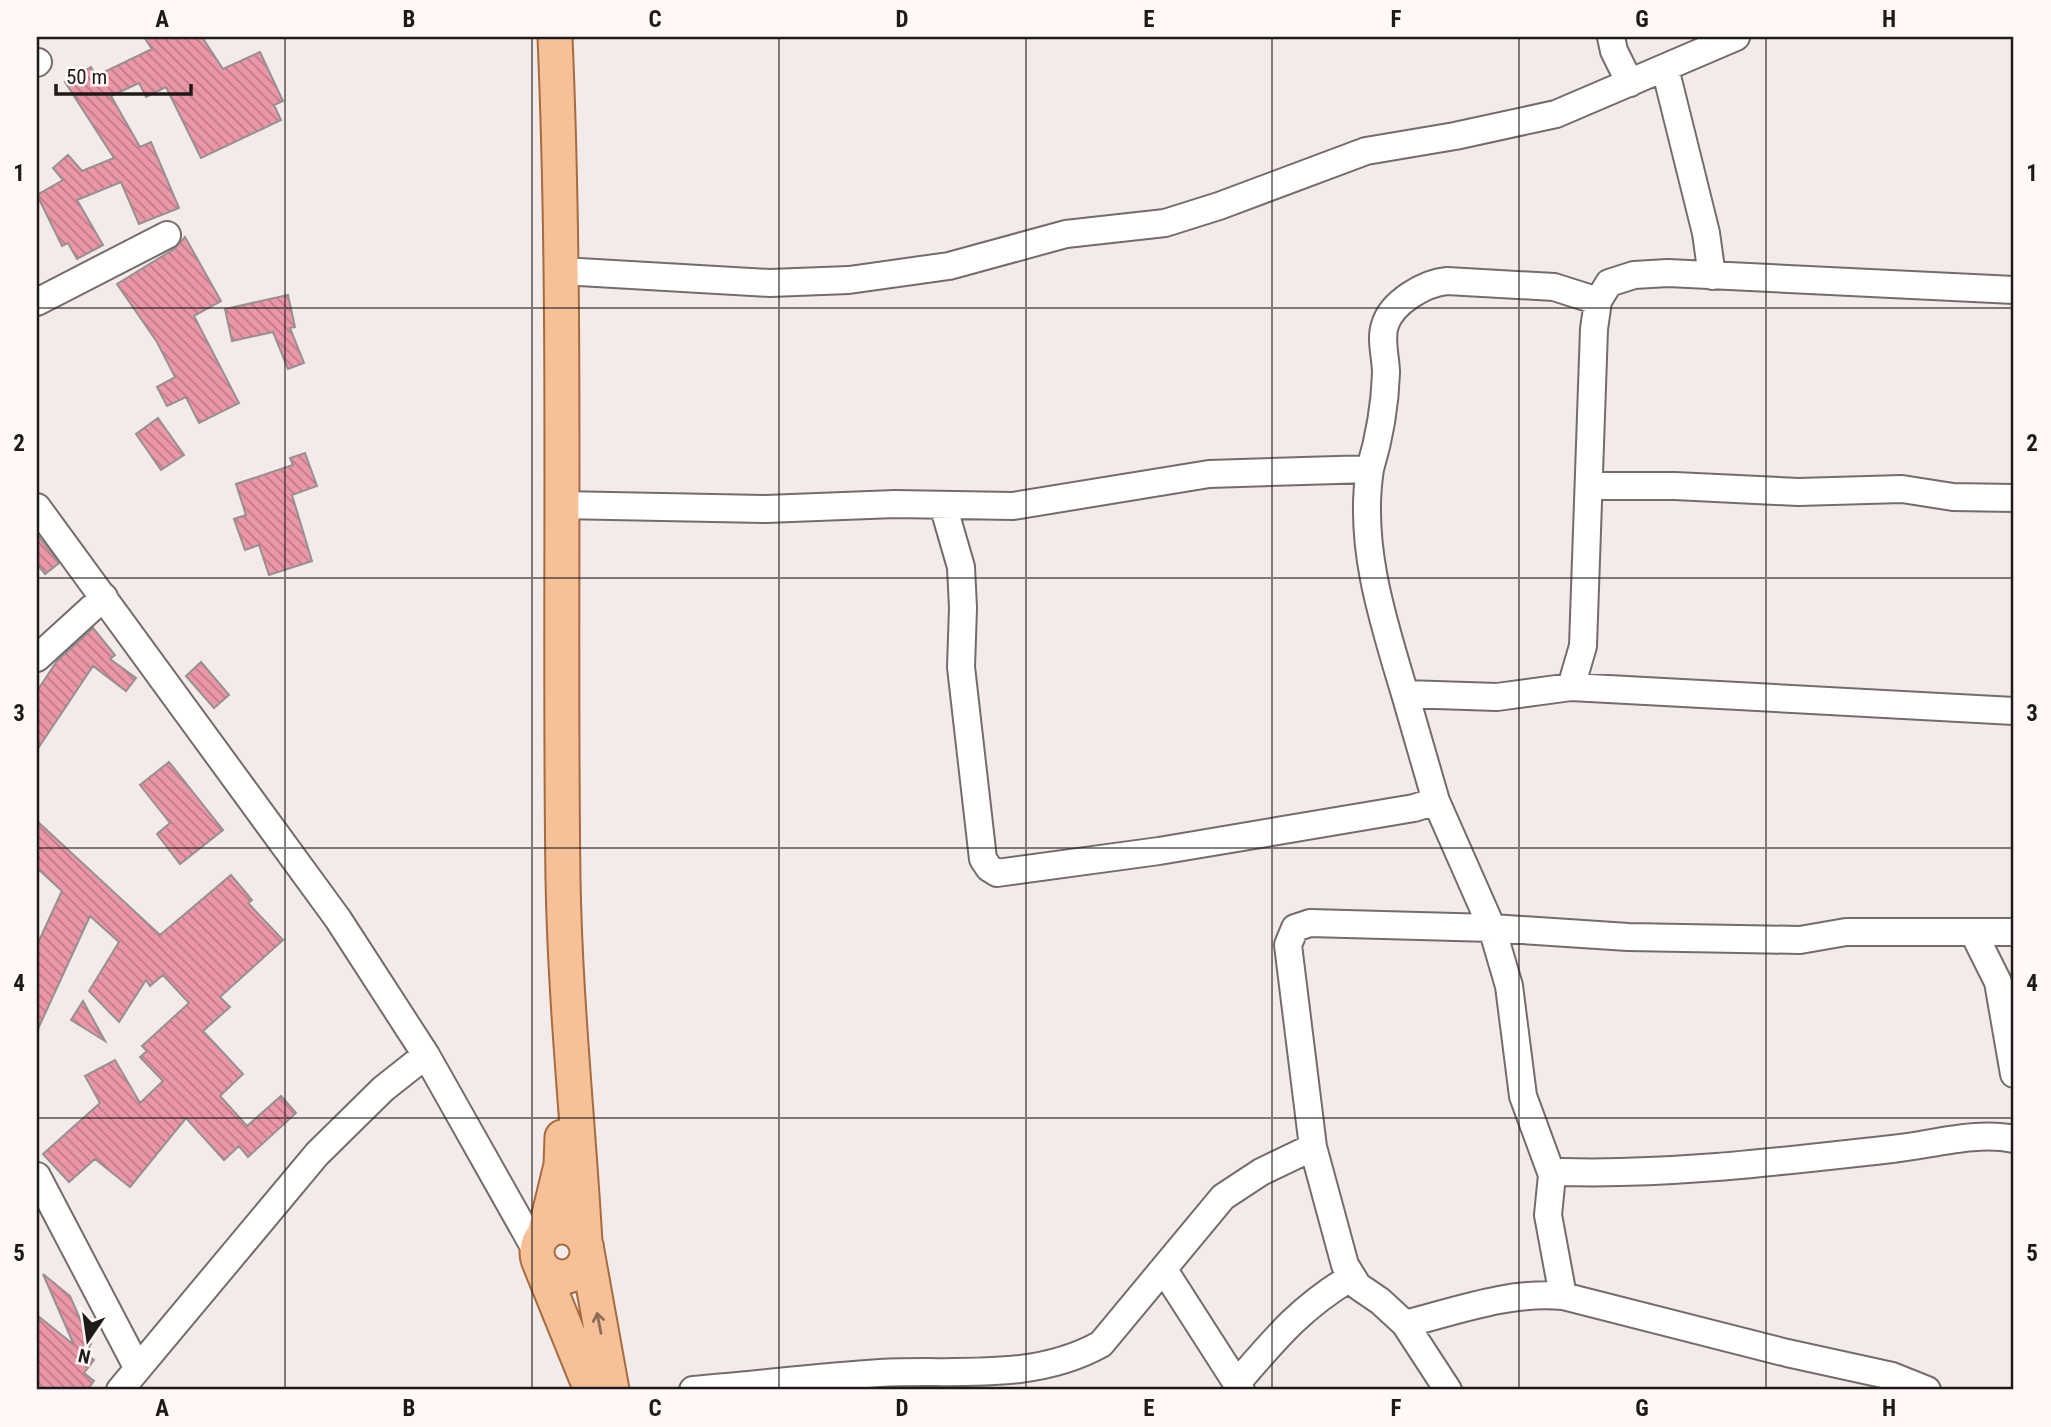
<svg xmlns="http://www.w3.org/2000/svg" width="2051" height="1427" viewBox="0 0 2051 1427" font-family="'Roboto Condensed',sans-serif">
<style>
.building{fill:url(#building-back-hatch);stroke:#979091;stroke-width:2}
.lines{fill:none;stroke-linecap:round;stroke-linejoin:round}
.minor-casing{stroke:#736c6b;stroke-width:30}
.major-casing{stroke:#a66b3f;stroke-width:37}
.minor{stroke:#fff;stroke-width:26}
.major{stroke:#f6c198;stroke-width:33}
.oneway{stroke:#8a6e58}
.grid{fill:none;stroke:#1d1a19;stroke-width:2;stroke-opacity:0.55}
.neatline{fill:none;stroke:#1d1a19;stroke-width:2.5}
.grid-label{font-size:23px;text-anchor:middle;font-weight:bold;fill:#1d1a19}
</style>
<defs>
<pattern id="building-back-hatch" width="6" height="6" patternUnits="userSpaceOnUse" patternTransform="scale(1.75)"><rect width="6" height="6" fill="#ec97a7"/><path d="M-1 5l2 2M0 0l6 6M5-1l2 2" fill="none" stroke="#bf7a87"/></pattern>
</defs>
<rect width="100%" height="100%" fill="#f3ebe9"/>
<path class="building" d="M144,37H202L223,69L260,52L283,101L274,105L281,120L201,158L166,87L146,97L139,83L111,96L140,147L151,142L179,208L139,224L121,182L77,200L103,245L77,259L68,243L62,246L37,195L63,180L53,168L68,155L82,171L114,158L65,82L91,67L96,76L152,49Z
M185,237L221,301L194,316L239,403L199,423L186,397L167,406L157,387L175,377L157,342L117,284L174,249Z
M288,295L295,327L290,328L304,363L288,369L273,332L232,341L225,309Z
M158,418L184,455L161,470L136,434Z
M305,453L317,486L292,495L312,561L269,575L259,545L245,550L234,519L246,515L236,484L293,465L290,458Z
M37,534L59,563L45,574L37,564Z
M93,628L115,655L110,659L136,678L126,691L93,666L37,750V691L57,661Z
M201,662L229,695L214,708L186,676Z
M169,762L223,830L180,864L157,834L170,823L140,785Z
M37,821L160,935L231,875L252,900L248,903L283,940L220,997L230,1007L203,1031L243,1074L220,1096L247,1126L281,1096L296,1113L248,1157L239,1146L224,1160L186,1118L130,1187L95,1159L69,1182L43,1154L100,1103L85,1076L115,1060L140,1103L163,1081L140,1057L147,1051L142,1046L189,1003L163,975L150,986L146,980L119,1022L89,991L119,942L90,916L37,1031V945L62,891L37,868Z
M83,1001L105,1041L71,1020Z
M43,1274L70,1296L91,1344L85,1353L94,1360L84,1373L94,1381L87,1390H37V1315L74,1345Z"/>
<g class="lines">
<defs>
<path id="minor" d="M1611,37L1614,51L1630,83
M37,63L38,62
M1665,68L1706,233L1712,276
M562,271L770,283L849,280L949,266L1066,234L1165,223L1219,206L1366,151L1455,136L1556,114L1736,37
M37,302L167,235
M1370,469C1358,545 1383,621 1405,694L1497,697L1571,687L2014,711
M1589,486H1675L1798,492L1902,489L1953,497L2014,498
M560,505L766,509L895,504L1013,506L1209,474L1370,469C1379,439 1385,404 1386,373C1386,358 1380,339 1385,325C1392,302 1425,283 1447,281L1554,287L1598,301
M943,505L961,567L963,608L961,667L983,859L989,868L997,873L1159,851L1414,808L1436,801
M37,507L338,919L426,1055L537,1252
M37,658L104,597
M1571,687L1583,646L1594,329L1598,301L1609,283L1634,275L1668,273L2014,290
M1405,694L1436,801L1492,928L1628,937L1800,940L1846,932H2014
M1973,932L1998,982L2014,1074
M1552,1175L1548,1215L1563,1296
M37,1176L137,1367
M1164,1270L1241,1390
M1405,1324C1456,1311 1509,1291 1563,1296L1787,1353L1892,1376L1927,1390
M1237,1383C1275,1339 1300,1308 1350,1278
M120,1390L317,1154L383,1089L426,1055
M693,1390C755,1385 818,1377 880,1373C955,1369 1033,1382 1101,1344L1223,1197L1261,1172L1313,1147
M1448,1390L1405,1324L1380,1301L1358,1286L1345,1265L1313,1147L1288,945L1295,928L1310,923L1492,928L1509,986L1523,1096L1552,1175L1562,1172C1673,1175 1782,1161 1892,1149C1931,1145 1976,1131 2014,1139"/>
<path id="major" d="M555,37C567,317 559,598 563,879C565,1000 578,1121 585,1242
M537 1252a25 25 0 1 1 50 0a25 25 0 1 1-50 0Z
M544,1235L561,1165L562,1137
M587,1251L612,1390
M539,1262L591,1390"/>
</defs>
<use href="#minor" class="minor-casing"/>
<use href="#major" class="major-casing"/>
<use href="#minor" class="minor"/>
<use href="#major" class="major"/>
</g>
<defs><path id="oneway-shaft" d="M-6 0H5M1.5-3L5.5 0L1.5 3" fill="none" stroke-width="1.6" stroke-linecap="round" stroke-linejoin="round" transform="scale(1.75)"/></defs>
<use class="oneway" href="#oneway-shaft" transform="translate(599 1323) rotate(-101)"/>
<path class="grid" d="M285,37V1390M532,37V1390M779,37V1390M1026,37V1390M1272,37V1390M1519,37V1390M1766,37V1390M37,308H2014M37,578H2014M37,848H2014M37,1118H2014"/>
<rect width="2051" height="1427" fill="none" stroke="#fff8f7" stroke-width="77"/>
<g transform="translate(88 1340) rotate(193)" stroke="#fff8f7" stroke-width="5" paint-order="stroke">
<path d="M0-5L12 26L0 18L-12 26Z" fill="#1d1a19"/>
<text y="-10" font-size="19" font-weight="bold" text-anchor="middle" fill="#1d1a19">N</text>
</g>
<path d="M56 84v10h135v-10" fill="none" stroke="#1d1a19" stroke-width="3.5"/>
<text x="66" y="84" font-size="21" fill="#1d1a19" stroke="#fff8f7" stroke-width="5" paint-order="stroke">50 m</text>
<rect x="38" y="38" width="1974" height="1350" class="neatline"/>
<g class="grid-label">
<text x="162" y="27">A</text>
<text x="409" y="27">B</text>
<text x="655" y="27">C</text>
<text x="902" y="27">D</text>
<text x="1149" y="27">E</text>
<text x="1396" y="27">F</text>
<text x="1642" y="27">G</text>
<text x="1889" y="27">H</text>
<text x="19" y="181">1</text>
<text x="2032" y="181">1</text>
<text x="19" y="451">2</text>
<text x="2032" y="451">2</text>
<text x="19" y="721">3</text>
<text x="2032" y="721">3</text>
<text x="19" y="991">4</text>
<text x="2032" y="991">4</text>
<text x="19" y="1261">5</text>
<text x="2032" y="1261">5</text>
<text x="162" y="1416">A</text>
<text x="409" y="1416">B</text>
<text x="655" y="1416">C</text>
<text x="902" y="1416">D</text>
<text x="1149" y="1416">E</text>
<text x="1396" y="1416">F</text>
<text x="1642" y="1416">G</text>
<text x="1889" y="1416">H</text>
</g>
</svg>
